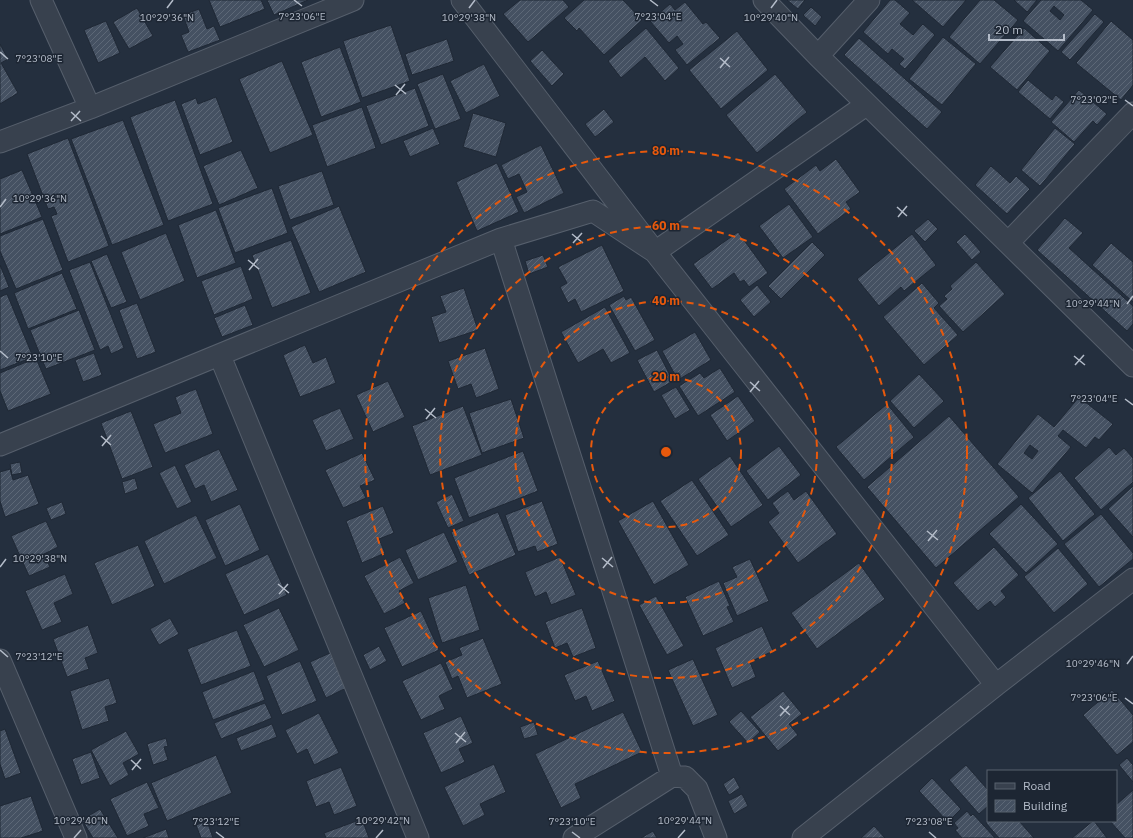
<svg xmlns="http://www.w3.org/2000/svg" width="1133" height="838" viewBox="0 0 1133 838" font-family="'IBM Plex Sans',sans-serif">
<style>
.building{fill:url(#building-hatch);stroke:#1f2835;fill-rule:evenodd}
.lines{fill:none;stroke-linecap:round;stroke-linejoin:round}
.minor-casing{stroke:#565f6c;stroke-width:23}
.minor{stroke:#38414e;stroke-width:21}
.ticks{fill:none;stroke:#b4bcc9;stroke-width:1.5}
.ring{fill:none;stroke:#e8590c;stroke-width:2;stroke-dasharray:7 5}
.ticks-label{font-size:10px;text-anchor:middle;fill:#b4bcc9;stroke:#1d2633;stroke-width:3;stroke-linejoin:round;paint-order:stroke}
.centre{fill:#e8590c;stroke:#1d2633;stroke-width:2}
.ring-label{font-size:12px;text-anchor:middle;font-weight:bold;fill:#e8590c;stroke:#1d2633;stroke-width:3;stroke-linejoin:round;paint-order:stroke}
</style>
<defs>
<pattern id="building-hatch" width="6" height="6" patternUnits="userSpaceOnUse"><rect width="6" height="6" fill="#455162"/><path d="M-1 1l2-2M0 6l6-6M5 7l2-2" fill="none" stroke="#5d6877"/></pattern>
</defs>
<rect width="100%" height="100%" fill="#242f3e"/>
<path class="building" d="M209,0H261L265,9L220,27Z
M267,0H308L274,15Z
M520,0H563L569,7L528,42L503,14Z
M584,0H623L642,20L604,55L579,28L577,31L564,18Z
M787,0H805L798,9Z
M890,0H895L910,13L900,24L913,35L923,24L935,35L905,69L899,64L904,59L892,49L888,54L863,32Z
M912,0H966L943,27Z
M980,0H994L1018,20L980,64L949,37Z
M1014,0H1037L1027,12Z
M1041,0H1081L1093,10L1058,51L1023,21ZM1054,6L1064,15L1060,20L1050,11Z
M685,2L703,24L706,22L720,38L687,65L675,50L683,44L677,36L669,43L650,21L670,4L675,10Z
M811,7L822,17L815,26L803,15Z
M137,8L153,36L129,49L113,22Z
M199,9L207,29L214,26L220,40L188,52L181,35L189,32L183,15Z
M1095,14L1104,22L1070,60L1061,52Z
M106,21L120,53L98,63L84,30Z
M1111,21L1133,40V85L1121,100L1076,63Z
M391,25L410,81L362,98L343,41Z
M646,28L679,68L665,81L645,57L621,78L608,61Z
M1024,28L1050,51L1017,90L990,67Z
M737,31L768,70L721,109L689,70Z
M943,37L976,64L942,105L909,79Z
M859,38L942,112L927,129L844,55Z
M447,39L454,61L412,75L405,54Z
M0,44L8,59L1,63L18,93L0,104Z
M340,47L361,102L321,117L301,62Z
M542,50L564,74L552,86L530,61Z
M282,61L313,135L270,153L239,79Z
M484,64L500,96L466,113L450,81Z
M443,74L461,119L435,129L417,84Z
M775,74L807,112L757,153L726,115Z
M1028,80L1052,100L1056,95L1064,102L1050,119L1018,92Z
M415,88L429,126L381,145L366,106Z
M1079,90L1107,114L1097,125L1093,121L1074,142L1051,122Z
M216,97L233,142L200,155L181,104L196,98L198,104Z
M175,100L213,204L168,221L130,117Z
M362,107L376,148L327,167L312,125Z
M604,109L614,122L595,137L585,124Z
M473,113L506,123L496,157L463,147Z
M123,120L164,225L112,245L71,139Z
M433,128L440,144L410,157L403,141Z
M1055,128L1075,144L1040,186L1021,170Z
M68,138L109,246L68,262L51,216L57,214L54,207L48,209L27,154Z
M541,145L564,193L524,213L516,197L527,192L519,174L508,179L501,165Z
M241,150L258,188L219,205L203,166Z
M836,159L860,192L846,202L851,209L818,234L784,189L816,165L820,171Z
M497,163L519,212L477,231L456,182Z
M991,166L1010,183L1016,176L1030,189L1007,214L975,185Z
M22,170L42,217L0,234V179Z
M322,171L334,205L290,220L278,186Z
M272,188L288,233L235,253L218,208Z
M789,204L813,237L783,258L759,226Z
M339,206L366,272L319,292L291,227Z
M216,210L236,263L197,278L178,225Z
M1065,218L1083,233L1069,248L1133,306V324L1127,331L1037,250Z
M43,219L63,270L16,289L0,251V236Z
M928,219L938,229L925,242L914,231Z
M738,232L768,273L749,287L744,280L740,282L734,273L712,289L693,264Z
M166,233L185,281L140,300L121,252Z
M912,234L936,265L904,291L901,287L879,306L857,279Z
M965,234L981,252L972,260L956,242Z
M291,240L311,293L272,308L252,255Z
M812,242L825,255L781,299L768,286Z
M1111,243L1133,262V302L1092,265Z
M602,245L624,291L581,312L575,299L568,303L560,287L567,283L558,267Z
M107,254L127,302L111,308L91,261Z
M543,255L548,267L529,274L525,261Z
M90,262L124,348L111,354L108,346L100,350L69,270Z
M976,262L1005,294L963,332L939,306L947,299L944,296L952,289L950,286Z
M0,265L9,287L0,291Z
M241,266L253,299L214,315L201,281Z
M62,273L77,309L28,329L14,293Z
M922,283L939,303L934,308L958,335L924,365L883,317Z
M757,285L771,302L754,317L740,300Z
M464,288L478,330L439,343L431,317L446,312L440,296Z
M7,294L33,357L0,370V297Z
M624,296L626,300L631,297L655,340L635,351L609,305Z
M137,303L156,352L137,359L119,310Z
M245,305L253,325L222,337L214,318Z
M605,307L630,353L611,363L603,349L578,363L561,332Z
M79,310L95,350L46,369L30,330Z
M695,332L711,360L678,380L662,351Z
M305,345L313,363L326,357L336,383L300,397L283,355Z
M485,348L499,389L476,398L471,384L458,389L448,361Z
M657,350L673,381L654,392L637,360Z
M94,353L102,375L83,382L75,360Z
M36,358L51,394L8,411L0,391V373Z
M720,368L735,392L698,416L679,386L700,373L704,378Z
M919,374L944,401L914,428L890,401Z
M388,381L405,417L373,432L356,395Z
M676,387L690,410L675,419L661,395Z
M196,389L213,434L165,453L153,424L181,413L175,397Z
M738,396L755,421L727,441L710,415Z
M1079,397L1113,424L1099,440L1095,437L1086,448L1063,430L1058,436L1071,447L1032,493L997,464L1038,414L1054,427ZM1030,445L1038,451L1032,459L1024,453Z
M511,399L524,438L482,453L469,413Z
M887,404L914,437L864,480L836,447Z
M463,406L482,455L430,475L412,426Z
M340,408L354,439L326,451L312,420Z
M131,411L153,467L122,479L101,423Z
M949,416L1019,497L936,568L867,487Z
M779,446L801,475L768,500L746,471Z
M1109,447L1116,455L1124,448L1133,458V482L1101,510L1074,478Z
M219,449L238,490L211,502L204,485L195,489L184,465Z
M523,451L538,491L469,518L454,478Z
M362,453L375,480L360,486L366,498L343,508L325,470Z
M730,456L763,505L731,527L698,479Z
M20,462L22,473L12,475L10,464Z
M175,465L192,502L177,509L159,473Z
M10,469L13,480L28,475L39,504L5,517L0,501V472Z
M1060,471L1095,514L1063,541L1028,498Z
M135,478L138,489L125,494L122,482Z
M692,480L729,535L697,556L660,501Z
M1133,486V537L1108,509Z
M788,491L794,500L806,491L837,534L798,563L768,522L779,513L772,503Z
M452,494L464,521L448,528L436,502Z
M542,501L558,544L537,552L535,546L518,552L505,515Z
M653,501L689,565L654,585L618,521Z
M62,502L66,514L51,520L46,508Z
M240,504L260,550L225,566L205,520Z
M1021,504L1058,544L1026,573L989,534Z
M383,506L394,533L379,539L385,553L362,563L346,521Z
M498,512L516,555L469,575L451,532Z
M1101,514L1133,553V559L1099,587L1064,544Z
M196,515L217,558L164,584L144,541Z
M46,521L58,547L44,554L50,567L29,576L11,536Z
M444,532L458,562L418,580L405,550Z
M138,545L155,586L112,605L94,563Z
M994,547L1019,575L1001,591L1006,597L995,607L990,601L978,611L953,583Z
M1058,548L1088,584L1054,613L1024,577Z
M268,554L287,595L244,615L225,574Z
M400,557L414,583L399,591L405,603L384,614L364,576Z
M560,557L576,595L551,605L546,592L535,597L525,572Z
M750,559L769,601L737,616L723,583L737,577L732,567Z
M859,563L885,599L817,649L791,613Z
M65,574L73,594L54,603L62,622L42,630L25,591Z
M719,581L730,606L727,607L734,622L703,636L685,597Z
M466,585L480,630L442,643L428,598Z
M656,596L684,646L667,655L639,605Z
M279,608L299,650L264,667L243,625Z
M582,608L596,648L573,657L567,643L555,648L545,622Z
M421,611L439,650L402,667L384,628Z
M170,618L179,634L159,645L150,629Z
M88,625L98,653L85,658L89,669L67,677L53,639Z
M762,626L773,651L750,662L756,677L732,688L715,648Z
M237,630L251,666L201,685L187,649Z
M483,638L502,684L467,698L458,676L452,679L445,662L462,655L459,648Z
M379,646L387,661L370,670L363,655Z
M330,653L346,688L326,698L310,662Z
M693,659L718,715L693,726L668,670Z
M300,661L317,701L282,715L266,676Z
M598,661L615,701L592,711L586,696L575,701L564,675Z
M441,663L453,689L439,696L445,709L421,720L402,681Z
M254,671L265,700L213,720L202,692Z
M109,678L117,703L105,707L109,721L82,730L70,691Z
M1112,690L1133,715V742L1117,755L1083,715Z
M783,691L802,714L789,724L798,735L778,751L750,717Z
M265,703L272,718L221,739L214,723Z
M741,711L760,732L748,743L729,722Z
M623,712L642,752L575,784L581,798L561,808L535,754Z
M319,713L339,753L314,765L307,749L297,754L285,730Z
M461,716L473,743L459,749L465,762L441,773L423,733Z
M534,722L538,735L524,739L520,727Z
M272,724L277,737L241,751L236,738Z
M5,729L21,773L5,779L0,764V731Z
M126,731L139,754L123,763L129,775L110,786L91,750Z
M166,738L168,746L164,747L168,760L153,765L147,744Z
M91,752L100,778L81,785L72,759Z
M216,755L232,793L167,821L151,783Z
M1127,758L1133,765V782L1119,765Z
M494,764L506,792L480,804L485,815L463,826L444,787Z
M966,765L988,790V806L979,814L949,780Z
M341,767L357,806L334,815L329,802L316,807L306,781Z
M734,777L740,788L729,795L723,784Z
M932,778L961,809L948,822L919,791Z
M147,782L159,808L144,814L149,826L127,836L110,799Z
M1133,790V838H1125L1110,821H1116V805Z
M742,794L748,806L734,814L728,801Z
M31,796L43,831L21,838H0V806Z
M100,809L118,838H93L82,820Z
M967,811L971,816L973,814L995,838H962L955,830L958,828L954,823Z
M362,819L369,838H326L324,833Z
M207,821L213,838H201L196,825Z
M988,821H1019L1034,838H999L986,823Z
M1094,821L1107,838H1072L1093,821Z
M874,826L885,838H861Z
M166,829L169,838H143Z
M653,831L657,838H641Z"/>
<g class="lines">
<defs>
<path id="minor" d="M41,0L90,108
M462,0L655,252L996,685L803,838
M764,0L818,56L1133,366
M818,56L869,0
M0,142L90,108L353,0
M501,239L672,776
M1008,243L1133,113
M220,356L418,838
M0,445L501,239L593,211L655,252L866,105
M0,660L76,838
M996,685L1133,579
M574,838L672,776L685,777L697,789L716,838"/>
</defs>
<use href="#minor" class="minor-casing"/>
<use href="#minor" class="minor"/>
</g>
<path class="ticks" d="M294,0L302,6M650,0L658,6M167,8L173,0M469,8L475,0M771,8L777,0M0,52L8,59M720,58L730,67M720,68L729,57M395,85L406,94M396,95L405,84M1125,100L1133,106M71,112L81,121M71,121L80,111M0,207L6,199M897,207L907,216M898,217L907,206M572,234L583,243M573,243L582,233M248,260L259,269M249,270L258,259M1127,304L1133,296M0,351L8,358M1074,356L1085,365M1075,365L1084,355M750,382L760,391M750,392L759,381M1125,399L1133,405M425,409L436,418M426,419L435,408M101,436L111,445M102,446L111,435M927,531L938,540M928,541L937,530M602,558L613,567M0,567L6,559M603,568L612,557M278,584L289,593M279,594L288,584M0,650L8,657M1127,664L1133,656M1125,698L1133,704M780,706L790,715M780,716L789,706M455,733L466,742M456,743L465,732M131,760L141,769M132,770L141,759M216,832L224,838M572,832L580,838M929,832L936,838M74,838L81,830M376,838L383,830M678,838L685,830"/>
<g class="ring">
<circle cx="666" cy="452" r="75"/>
<circle cx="666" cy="452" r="151"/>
<circle cx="666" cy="452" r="226"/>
<circle cx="666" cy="452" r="301"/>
</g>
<g class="ticks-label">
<text x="658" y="20">7°23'04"E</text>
<text x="302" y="20">7°23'06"E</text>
<text x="167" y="21">10°29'36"N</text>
<text x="469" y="21">10°29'38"N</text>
<text x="771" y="21">10°29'40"N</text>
<text x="39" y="62">7°23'08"E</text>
<text x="1094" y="103">7°23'02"E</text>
<text x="40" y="202">10°29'36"N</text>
<text x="1093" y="307">10°29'44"N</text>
<text x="39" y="361">7°23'10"E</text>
<text x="1094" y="402">7°23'04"E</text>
<text x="40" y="562">10°29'38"N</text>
<text x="39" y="660">7°23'12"E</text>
<text x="1093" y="667">10°29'46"N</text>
<text x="1094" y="701">7°23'06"E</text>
<text x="81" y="824">10°29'40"N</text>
<text x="383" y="824">10°29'42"N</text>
<text x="685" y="824">10°29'44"N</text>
<text x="216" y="825">7°23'12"E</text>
<text x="572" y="825">7°23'10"E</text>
<text x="929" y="825">7°23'08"E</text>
</g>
<circle cx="666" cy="452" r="6" class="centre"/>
<g class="ring-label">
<text x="666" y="155">80 m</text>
<text x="666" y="230">60 m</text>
<text x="666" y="305">40 m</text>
<text x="666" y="381">20 m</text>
</g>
<rect x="987" y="770" width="130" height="52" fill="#1d2633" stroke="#59626f"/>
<rect x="995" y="783" width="20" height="6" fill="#38414e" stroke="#59626f"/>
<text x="1023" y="790" font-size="12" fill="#b4bcc9">Road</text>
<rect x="995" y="800" width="20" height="12" fill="url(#building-hatch)" stroke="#59626f"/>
<text x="1023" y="810" font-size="12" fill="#b4bcc9">Building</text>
<path d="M989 34v6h75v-6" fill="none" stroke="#b4bcc9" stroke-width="2"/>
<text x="995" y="34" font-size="12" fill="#b4bcc9" stroke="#1d2633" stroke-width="3" paint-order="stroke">20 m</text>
</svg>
